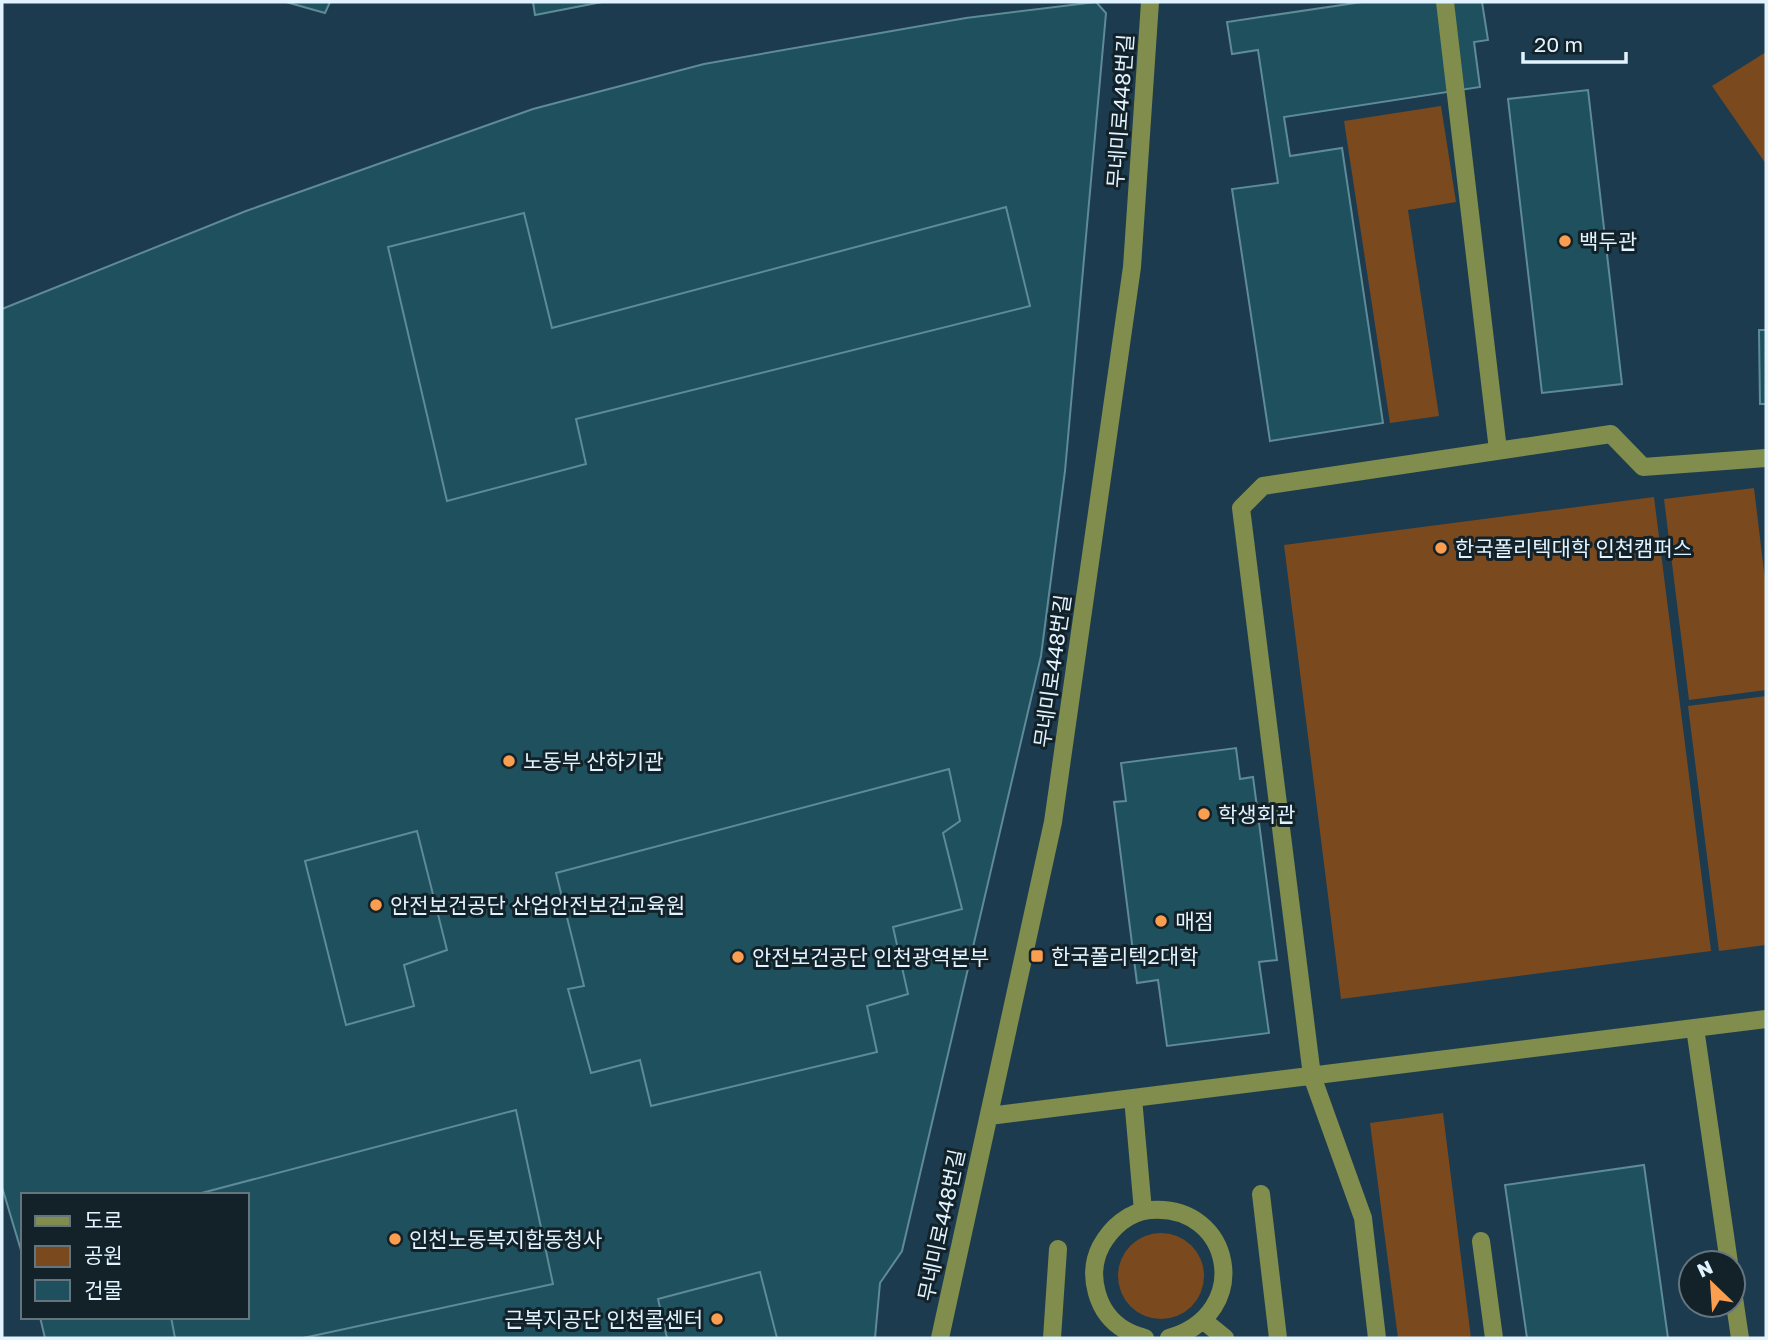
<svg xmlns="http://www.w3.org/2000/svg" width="1768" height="1340" viewBox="0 0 1768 1340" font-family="'Golos Text','Noto Sans KR',sans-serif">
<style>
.green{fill:#7a491e}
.building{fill:#1e505d;stroke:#5f8a97;stroke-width:2}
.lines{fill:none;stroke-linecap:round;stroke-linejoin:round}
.minor{stroke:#808d4c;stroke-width:18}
.poi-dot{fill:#fb9e50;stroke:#132129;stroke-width:2.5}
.labels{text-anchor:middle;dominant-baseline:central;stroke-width:6;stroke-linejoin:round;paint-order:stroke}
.street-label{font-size:21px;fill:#e1f3ff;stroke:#132129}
.poi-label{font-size:21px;fill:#e1f3ff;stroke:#132129;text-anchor:start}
</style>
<rect width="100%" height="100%" fill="#1c3b4f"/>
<path class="green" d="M1766,52V164L1712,86Z
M1441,106L1456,202L1408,210L1439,416L1390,423L1344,121Z
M1754,488L1766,588V690L1689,700L1664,499Z
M1654,497L1711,951L1341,999L1284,545Z
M1766,696V945L1719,951L1688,706Z
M1443,1113L1471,1338H1398L1370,1123Z
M1118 1276a43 43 0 1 1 86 0a43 43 0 1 1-86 0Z"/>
<path class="building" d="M286,2H330L325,13Z
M533,2H602L535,15Z
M1096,2L1106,13L1065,471L1041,656L902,1251L880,1283L875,1338H45L40,1317H247V1195H23V1257L2,1187V309L246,211L533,109L704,64L966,18Z
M1362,2H1482L1488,40L1474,42L1480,87L1284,117L1290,156L1342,148L1383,423L1270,441L1232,189L1278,183L1258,50L1232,54L1227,22Z
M1588,90L1622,384L1542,393L1508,99Z
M1006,207L1030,306L576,419L586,464L447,501L388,247L524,213L552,328Z
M1759,330H1766V404H1760Z
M1236,748L1240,779L1253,777L1277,960L1259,962L1269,1033L1167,1046L1158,980L1137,983L1114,802L1126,801L1121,763Z
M949,769L960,821L943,833L962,909L893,927L908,994L867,1006L877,1052L651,1106L640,1060L591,1073L568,989L584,986L556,873Z
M417,831L447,950L404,965L414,1006L346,1025L305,861Z
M516,1110L553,1284L303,1338H175L171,1317H247V1195H194Z
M1644,1165L1668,1338H1527L1505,1185Z
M760,1272L777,1338H667L658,1299Z"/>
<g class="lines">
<path class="minor" d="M1445,2L1498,450
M1695,1028L1729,1263
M1133,1098L1143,1211
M989,1116L1766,1019
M1261,1194L1278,1338
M1481,1241L1494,1338
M1733,1291L1740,1338
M1204,1321L1225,1338
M940,1338L1053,822L1132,267L1150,2
M1052,1338L1058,1249
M1145,1338C1139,1336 1131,1334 1125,1330C1097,1314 1086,1275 1101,1246C1111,1228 1128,1212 1150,1210C1233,1203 1254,1314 1169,1338
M1377,1338L1363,1218L1312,1076L1241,508L1263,486L1611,434L1643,467L1766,458"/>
</g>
<g class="poi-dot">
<circle cx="1565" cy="241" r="7"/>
<circle cx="1441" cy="548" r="7"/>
<circle cx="509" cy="761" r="7"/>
<circle cx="1204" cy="814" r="7"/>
<circle cx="376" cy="905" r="7"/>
<circle cx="1161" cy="921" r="7"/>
<rect x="1030" y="949" width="14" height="14" rx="3.5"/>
<circle cx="738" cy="957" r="7"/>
<circle cx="395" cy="1239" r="7"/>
<circle cx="717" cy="1319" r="7"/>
</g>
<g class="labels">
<g class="street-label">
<text transform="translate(1120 111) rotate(-86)">무네미로448번길</text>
<text transform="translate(1052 671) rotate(-82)">무네미로448번길</text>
<text transform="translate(941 1225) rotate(-78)">무네미로448번길</text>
</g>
<g class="poi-label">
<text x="1579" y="241">백두관</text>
<text x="1455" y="548">한국폴리텍대학 인천캠퍼스</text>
<text x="523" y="761">노동부 산하기관</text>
<text x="1218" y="814">학생회관</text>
<text x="390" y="905">안전보건공단 산업안전보건교육원</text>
<text x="1175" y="921">매점</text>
<text x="1051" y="956">한국폴리텍2대학</text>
<text x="752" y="957">안전보건공단 인천광역본부</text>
<text x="409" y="1239">인천노동복지합동청사</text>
<text x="703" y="1319" text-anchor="end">근복지공단 인천콜센터</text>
</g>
</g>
<rect width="1768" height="1340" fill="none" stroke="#e1f3ff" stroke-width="7"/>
<rect x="21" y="1193" width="228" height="126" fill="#132129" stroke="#65757f" stroke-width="2"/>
<rect x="35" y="1216" width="35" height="10" fill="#808d4c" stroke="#65757f" stroke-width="2"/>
<text x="84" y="1228" font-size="21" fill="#e1f3ff">도로</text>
<rect x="35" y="1246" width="35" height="21" fill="#7a491e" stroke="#65757f" stroke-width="2"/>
<text x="84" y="1263" font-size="21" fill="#e1f3ff">공원</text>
<rect x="35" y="1280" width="35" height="21" fill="#1e505d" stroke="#65757f" stroke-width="2"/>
<text x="84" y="1298" font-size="21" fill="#e1f3ff">건물</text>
<g transform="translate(1712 1284) rotate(335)"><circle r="33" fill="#132129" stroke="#65757f" stroke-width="2"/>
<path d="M0-5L12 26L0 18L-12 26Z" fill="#fb9e50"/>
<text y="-10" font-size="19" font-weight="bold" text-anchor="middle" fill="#e1f3ff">N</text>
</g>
<path d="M1523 52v10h103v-10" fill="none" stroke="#e1f3ff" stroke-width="3.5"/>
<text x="1534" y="52" font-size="21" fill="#e1f3ff" stroke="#132129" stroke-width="5" paint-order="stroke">20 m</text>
</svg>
